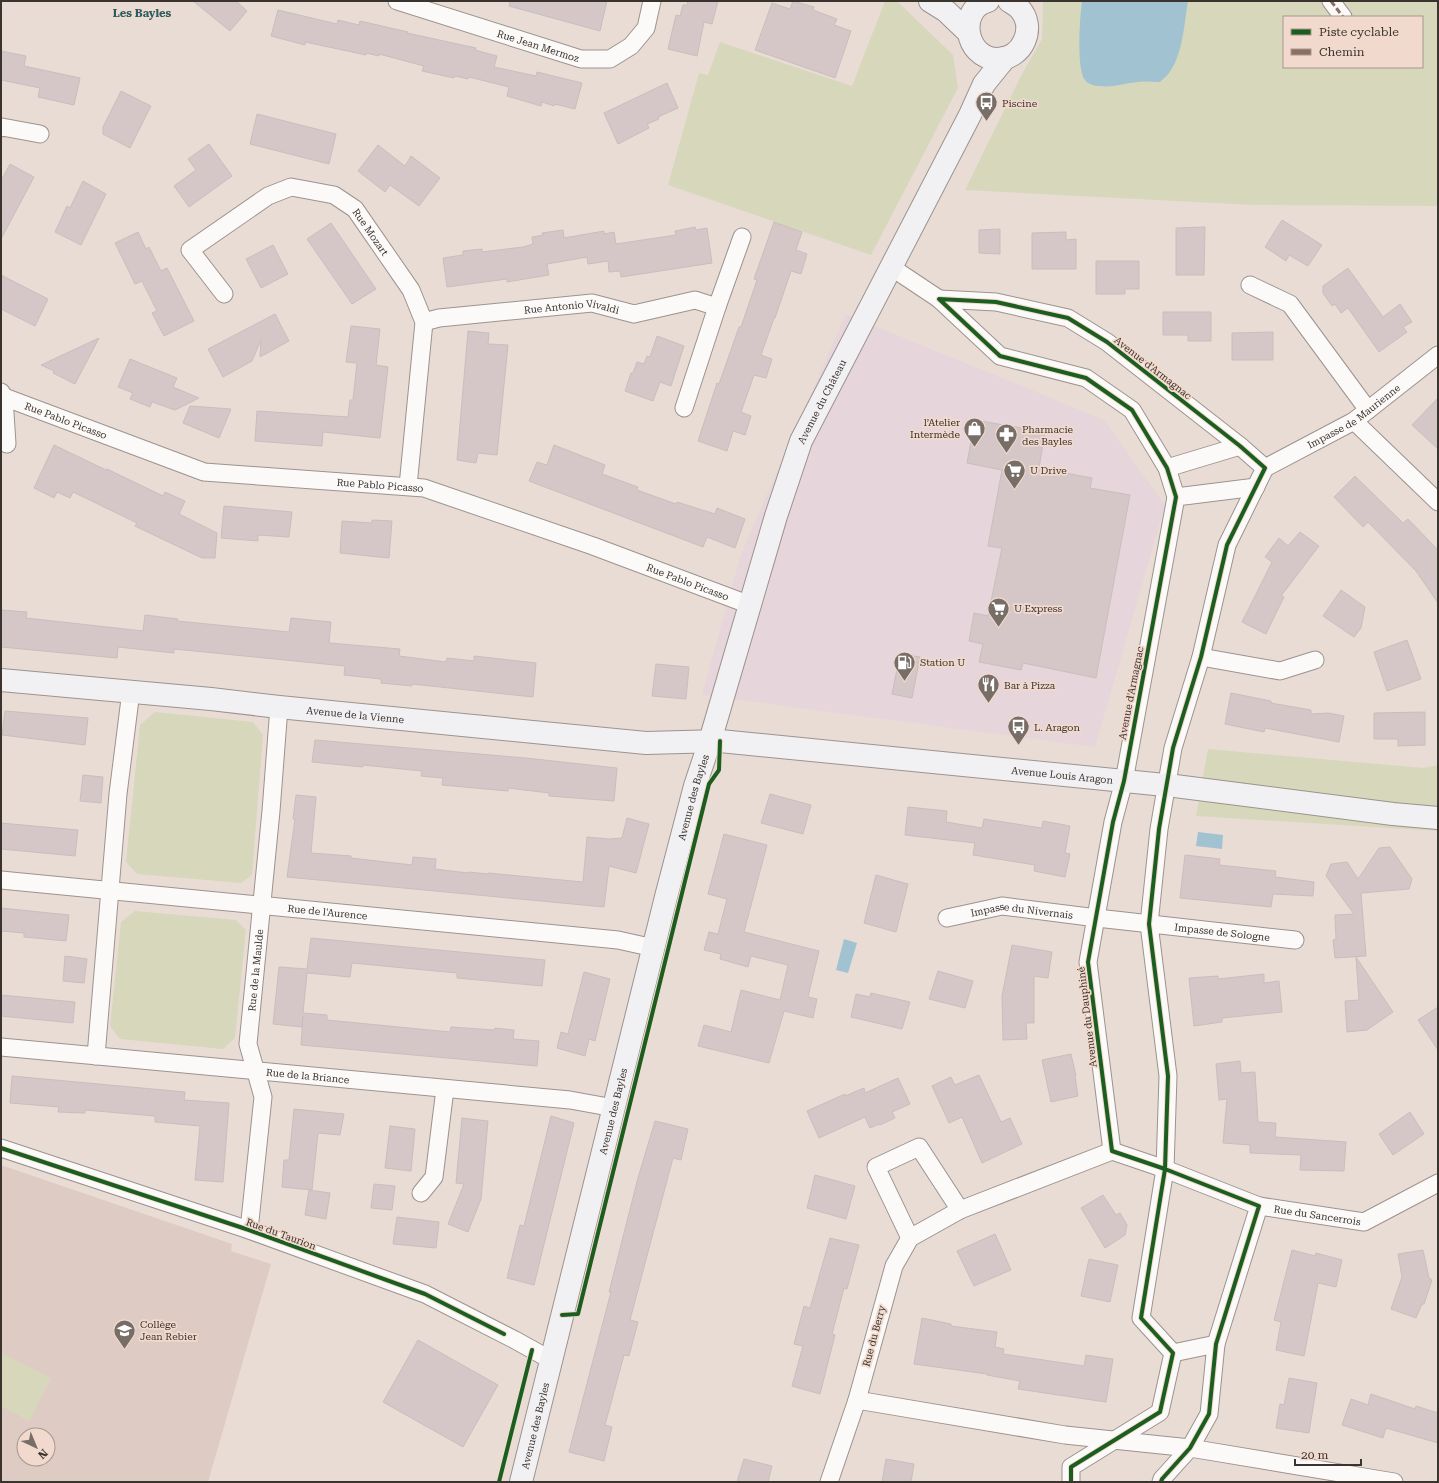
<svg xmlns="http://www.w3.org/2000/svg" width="1439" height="1483" viewBox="0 0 1439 1483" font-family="'Roboto Serif',serif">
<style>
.commercial{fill:#e6d5da}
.education{fill:#decbc3;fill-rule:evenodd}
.green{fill:#d7d7bb;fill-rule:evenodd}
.water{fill:#a1c2d0}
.building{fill:#d5c7c8;stroke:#c9bebd}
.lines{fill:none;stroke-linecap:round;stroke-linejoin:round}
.street-casing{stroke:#9c938e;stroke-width:19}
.secondary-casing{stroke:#9c938e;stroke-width:24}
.street{stroke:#fcfaf9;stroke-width:17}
.secondary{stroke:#f1f0f2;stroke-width:22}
.quiet{stroke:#8d6e63;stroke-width:3;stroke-dasharray:6 3;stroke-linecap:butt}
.cycleway-casing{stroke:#f1dacd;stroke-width:6}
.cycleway{stroke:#1b5e20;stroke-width:4}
.labels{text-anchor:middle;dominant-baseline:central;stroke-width:3.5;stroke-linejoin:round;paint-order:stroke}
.street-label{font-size:10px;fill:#3b332e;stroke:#f1dacd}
.poi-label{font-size:10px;fill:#3b332e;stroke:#f1dacd;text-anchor:start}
.neighbourhood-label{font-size:11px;font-weight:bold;fill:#265e67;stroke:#f1dacd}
</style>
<rect width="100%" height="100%" fill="#e9dcd5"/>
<path class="commercial" d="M846,314L1104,420L1165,505L1095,747L702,695L741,554Z"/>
<path class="education" d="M1,1165L232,1244L231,1251L271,1264L208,1482H1ZM24,1435H48V1459H24Z"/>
<path class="green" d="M885,1H897L953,55L958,88L871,255L668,185L699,73L708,75L720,42L852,86Z
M1043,1H1438V206L1253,205L965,190L1021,76L1042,39ZM1284,17H1422V67H1284Z
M155,712L253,722L263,735L252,875L241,883L137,874L126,862L140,725Z
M1208,749L1424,768L1438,765V831L1196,816Z
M135,911L236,920L246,930L235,1038L223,1049L120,1039L110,1026L121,922Z
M1,1353L51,1378L29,1421L1,1406Z"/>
<path class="water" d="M1082,1H1188C1184,24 1183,54 1169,73C1167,76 1163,79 1160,82C1153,82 1145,81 1138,82C1125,83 1112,88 1099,86C1094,86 1088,84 1085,80C1076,69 1080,16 1082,1Z
M1198,832L1223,835L1222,849L1196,846Z
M844,939L857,943L848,973L836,970Z"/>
<path class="building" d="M193,1H236L247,11L230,31Z
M510,1H607L600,31L509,6Z
M688,1H718L712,24L704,22L697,56L668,49L676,15L680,16L683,5H687Z
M793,1L814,7L813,10L837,19L834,25L851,31L835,78L755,50L772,3L790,9Z
M278,10L337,24L338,20L359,25L360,21L408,32L407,33L476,48L475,50L497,56L494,67L536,76L537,72L582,83L575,109L555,104L554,106L542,102L541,106L507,96L509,87L469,77L468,79L455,76L454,78L422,71L424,66L379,54V56L366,53V55L305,42V45L271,36Z
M1,51L26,56L24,66L80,78L74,105L38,97L40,88L1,80Z
M667,83L678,108L658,117L659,119L647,124L649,128L618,144L604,113Z
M121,91L151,106L130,148L103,134V127Z
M257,114L336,134L329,164L250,144Z
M209,144L232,176L189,207L174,186L196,170L188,159Z
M378,145L405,166L411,156L440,178L419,206L390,185L385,192L358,171Z
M10,164L34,177L1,239V181Z
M83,181L106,194L81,245L55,232L67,206L70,208Z
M1282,220L1322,245L1308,266L1289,255L1286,261L1265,247Z
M774,222L802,232L796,250L807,254L801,274L791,271L775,318H774L761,355L772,359L766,378L754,375L741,412L751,416L745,435L733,431L727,451L698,441L717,383L719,384L739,327H741L757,280L754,279Z
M331,223L376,289L352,304L307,239Z
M695,227L696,230L707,228L712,263L621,277L620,271L609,272L608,261L588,264L587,257L547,264L549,275L507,282V279L447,287L443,258L463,255V251L482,249V252L523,247L533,244L532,237L543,235L542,233L563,230L564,238L604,231V234L614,232L616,244L676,235L675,231Z
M1205,227L1204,275H1176V228Z
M1000,229V254L979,253V230Z
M138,232L146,249L149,247L161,271L167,268L194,321L164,336L152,313L157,311L142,281L135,284L115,243Z
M1066,232V240L1076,239V269H1032V233Z
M273,245L288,274L261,288L246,259Z
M1096,261H1139V289H1125V294H1096Z
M1348,268L1383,317L1400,304L1412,322L1403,327L1407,332L1379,352L1348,308L1341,313L1335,304L1332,306L1323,293V286Z
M1,275L48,299L35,326L1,309Z
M1163,312H1211V341H1188V335H1163Z
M275,314L289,341L260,357L261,340L252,361L223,377L208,349Z
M351,326L380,329L376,365L388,367L380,438L323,432L322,446L255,441L257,411L348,417L350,400H353L357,363L346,362Z
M468,331L489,333L488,344L508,345L497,455L478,453L476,463L457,460Z
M1273,332V360H1232V333Z
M657,336L684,346L671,386L660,382L653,401L625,391L631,373H633L637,362L644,364L647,356L650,357Z
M99,338L75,384L53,373L54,371L41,365Z
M130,359L177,378L173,387L199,398L175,410L152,402L150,407L130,399L133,393L118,387Z
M1438,398V449L1412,425Z
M190,406L231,409L219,438L183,423Z
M975,420L1045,432L1039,468L1092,478L1090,488L1130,495L1096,678L1023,663L1021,670L979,662L983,644L969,641L974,613L988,616L1002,548L988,546L1002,470L967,463Z
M54,445L106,470L107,469L163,496L165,492L185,501L179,514L217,533L215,558H202L135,526L137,523L73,492L70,498L57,492L54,498L34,488Z
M554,445L605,465L602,474L638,487L637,490L676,504L677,502L715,514L717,508L745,519L735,548L707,537L703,547L529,481L537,462L547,465Z
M1355,476L1403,523L1408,519L1438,550V603L1416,571L1368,522L1363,527L1334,497Z
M224,506L292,512L289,537L258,535V541L221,538Z
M372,520L392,521L389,558L340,553L342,521L372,523Z
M1300,532L1319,546L1281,596L1284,597L1266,634L1242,622L1272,562L1265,557L1279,538L1288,546Z
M1341,590L1365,607L1361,628L1354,637L1323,616Z
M1,610L27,612L26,618L143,631L145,615L178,619L177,621L289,632L291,618L331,622L329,643L400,649L399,656L446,662L447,658L474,661V656L536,663L533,697L412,684V686L381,683V679L344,675L345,666L174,649V653L118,647L117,658L1,647Z
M1407,640L1421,679L1387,691L1374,652Z
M900,654L920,657L912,698L892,694Z
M656,664L689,667L686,699L652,696Z
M1231,693L1271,701V703L1311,710V714L1328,713L1344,716L1339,742L1265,728L1264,732L1225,724Z
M5,711L88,718L85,745L2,735Z
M1425,712V745L1398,746V739H1374V713Z
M315,740L526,758L617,768L614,801L549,796V793L508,788V791L442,785L443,778L421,776L422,771L363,765V767L312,762Z
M83,775L103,777L101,803L80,801Z
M770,794L811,805L803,834L761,823Z
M296,795L316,797L311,853L351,856V858L412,865L413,857L436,859L435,869L468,873V872L488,874V873L583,882L587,837L609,839L622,838L627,818L649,824L636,873L609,866L604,907L287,877L295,819H293Z
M908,807L947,811L946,822L982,828L984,819L1042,828L1043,821L1070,826L1065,853L1070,854L1065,877L1034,871L1035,865L973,855L975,843L905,835Z
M1,823L78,830L75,856L1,849Z
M724,834L767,845L744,932L819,951L808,997L817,999L813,1018L784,1011L769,1063L698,1046L704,1025L731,1032L741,990L780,1000L788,965L751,956L748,967L720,959L721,954L704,950L709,932L718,934L727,899L708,894Z
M1390,847L1412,879L1409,889L1361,893L1366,956L1335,958L1333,940L1336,939L1335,915L1354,914L1326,876L1331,864L1347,862L1358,879L1379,848Z
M1185,855L1220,859L1219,865L1276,871L1275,877L1314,882L1313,896L1273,894L1271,907L1180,898Z
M876,875L908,884L896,932L864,923Z
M1,908L69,915L66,941L24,937V933L1,931Z
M311,938L545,960L542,986L457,978V973L352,963L350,977L307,973L303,1013L327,1015V1020L450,1032L451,1027L494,1030L495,1028L514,1030L513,1039L539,1041L537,1066L301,1045L303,1016L302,1027L273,1024L279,967L307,969Z
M1012,945L1052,952L1048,978L1034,976V1023H1026L1027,1039L1003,1040L1002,996Z
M65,956L87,959L84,983L63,981Z
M1356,957L1393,1012L1367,1030L1347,1032L1345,1001L1359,1000Z
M938,971L973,981L965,1008L929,999Z
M584,972L610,979L595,1041L589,1039L585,1056L557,1048L561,1032L568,1034Z
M1264,974V983L1279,981L1282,1012L1222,1018V1022L1194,1026L1189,978L1218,976V979Z
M871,993L910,1002L902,1029L851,1017L856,994L870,997Z
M1,995L75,1002L73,1023L1,1016Z
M1438,1007V1050L1418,1020Z
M1071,1054L1076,1076H1075L1078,1096L1051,1102L1042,1060Z
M1240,1061L1241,1073L1255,1072L1258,1122L1276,1123L1275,1137L1346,1142L1344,1171L1300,1170L1301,1155L1250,1153V1145L1223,1143L1227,1099L1219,1100L1216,1064Z
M979,1075L1001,1122L1010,1118L1022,1144L982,1163L962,1117L949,1123L932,1086L951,1077L955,1085Z
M12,1076L185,1092L184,1100L229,1103L223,1182L195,1180L200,1126L155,1122V1116L85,1110V1113L58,1112L59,1107L10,1103Z
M898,1078L910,1104L892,1112L895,1118L880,1125L879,1124L870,1128L865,1117L819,1138L807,1111L845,1094V1096L864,1088L865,1093Z
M294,1109L344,1114L340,1135L318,1133L312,1190L282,1187L284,1160H289Z
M1410,1112L1424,1134L1393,1155L1379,1134Z
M551,1116L574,1123L534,1285L507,1278L520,1225L524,1226Z
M462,1118L488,1121L481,1199L468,1232L448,1224L464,1184L456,1183Z
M655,1121L688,1129L681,1160L673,1158L630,1320L638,1322L629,1356L624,1355L605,1425L612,1427L604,1461L569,1452L611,1292H609L638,1178Z
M390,1126L415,1129L411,1171L385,1168Z
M815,1175L855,1186L846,1219L807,1208Z
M374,1184L395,1186L392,1210L371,1208Z
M309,1190L330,1193L326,1219L305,1215Z
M1103,1195L1116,1215L1120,1213L1127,1225L1125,1235L1105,1248L1081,1208Z
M397,1217L439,1222L436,1248L393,1244Z
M995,1234L1011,1270L974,1286L957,1251Z
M830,1238L859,1245L847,1289L844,1288L832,1334L835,1335L820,1394L792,1386L803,1346L794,1344L804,1306L810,1308Z
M1292,1250L1315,1256L1316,1253L1342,1260L1336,1287L1318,1283L1304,1356L1276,1350L1281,1322L1274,1320Z
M1423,1250L1429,1278L1432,1280L1424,1304H1422L1416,1318L1391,1309L1402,1277L1398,1254Z
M1089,1259L1118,1265L1110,1302L1081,1296Z
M922,1318L951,1324V1326L997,1332L995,1347L1004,1349L1003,1354L1084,1366L1086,1355L1113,1359L1106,1402L1018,1389L1020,1381L987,1375V1374L914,1364Z
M418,1340L498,1385L463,1447L383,1402Z
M1289,1378L1317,1383L1309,1433L1276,1428L1280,1404L1284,1405Z
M1371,1394L1415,1409L1416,1406L1438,1413V1443L1386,1428L1383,1438L1342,1425L1351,1399L1368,1405Z
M744,1459L772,1466L768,1482H737Z
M886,1459L914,1464L911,1482H882Z"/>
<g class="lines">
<defs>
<g id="street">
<path id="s1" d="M397,1L581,59H610L631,46L646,28L652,1"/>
<path d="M1331,1L1343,17"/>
<path d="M1,128L2,127L40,134"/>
<path d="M891,267L939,299"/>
<path d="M1250,285L1290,304L1368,410"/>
<path id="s2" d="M224,294L190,250L268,196L291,187L334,195L355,209L411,290L424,322L408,486"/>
<path d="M717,307L742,237"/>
<path id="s3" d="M424,322L439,318L592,303L634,314L695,300L717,307L684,408"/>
<path id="s4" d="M1,392L4,397L204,472L424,488L593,546L750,605"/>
<path d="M4,397L7,444"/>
<path d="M1354,421L1438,502"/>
<path d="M1167,468L1240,446"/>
<path id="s5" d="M1265,468L1354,421L1438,355"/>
<path d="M1176,497L1256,487"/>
<path d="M1201,657L1280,671L1315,660"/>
<path id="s6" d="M1,880L618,940L654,948"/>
<path id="s7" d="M947,918L1002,906L1097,918L1295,940"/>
<path id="s8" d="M1,1047L570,1100L614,1108"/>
<path d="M96,1056L118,794L131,691"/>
<path d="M1,1148L249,1230L425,1294L515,1340L551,1360"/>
<path d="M1112,1151L960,1210L910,1238L894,1266L857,1400L1065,1435L1190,1448L1394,1482"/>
<path d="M421,1193L434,1177L445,1089"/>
<path id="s9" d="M1259,1206L1364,1222L1438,1183"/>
<path id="s10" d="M249,1230L263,1097L248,1044L271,811L279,707"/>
<path d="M910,1238L876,1167L919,1147L960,1210"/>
<path d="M1173,1353L1216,1344"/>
<path d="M829,1482L857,1400"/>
<path d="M1071,1482V1467L1160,1412L1173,1353L1141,1318L1165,1169L1112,1151L1088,962L1113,822L1124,781L1176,497L1167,468L1132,410L1086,378L1000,356L939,299L996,302L1068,318L1107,342L1240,446L1265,468L1227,545L1201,657L1173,748L1159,829L1149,924L1168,1076L1165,1169L1259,1206L1216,1344L1209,1414L1190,1448L1162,1479L1161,1482"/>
</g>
<g id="secondary">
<path d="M930,1L946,11L968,32"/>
<path d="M988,1C958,8 964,58 997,59C1023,59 1037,27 1019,8C1016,5 1012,3 1009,1"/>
<path id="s11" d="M1,680L211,699L279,707L646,743L720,741L1175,786L1393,814L1438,818"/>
<path id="s12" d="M521,1482L666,897L695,786L710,741L776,516L801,441L970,115L984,84L1005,58"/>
</g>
</defs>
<use href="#street" class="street-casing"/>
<use href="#secondary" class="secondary-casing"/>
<use href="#street" class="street"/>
<use href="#secondary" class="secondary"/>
<path class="quiet" d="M1331,1L1343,17"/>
<defs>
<path id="cycleway" d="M1,1148L249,1230L425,1294L504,1334
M562,1315L578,1314L709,784L719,770L720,741
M499,1482L532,1350
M1071,1482V1467L1160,1412L1173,1353L1141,1318L1165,1169L1112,1151L1088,962L1113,822L1124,781L1176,497L1167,468L1132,410L1086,378L1000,356L939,299L996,302L1068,318L1107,342L1240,446L1265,468L1227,545L1201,657L1173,748L1159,829L1149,924L1168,1076L1165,1169L1259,1206L1216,1344L1209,1414L1190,1448L1162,1479L1161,1482"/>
</defs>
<use href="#cycleway" class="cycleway-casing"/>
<use href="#cycleway" class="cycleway"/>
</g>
<defs>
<symbol id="bus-pin" viewBox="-11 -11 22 30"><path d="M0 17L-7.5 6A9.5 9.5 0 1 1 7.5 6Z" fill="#786e68" stroke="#f1dacd"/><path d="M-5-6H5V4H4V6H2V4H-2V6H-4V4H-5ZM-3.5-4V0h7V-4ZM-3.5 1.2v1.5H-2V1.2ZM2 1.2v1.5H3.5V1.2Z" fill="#fff"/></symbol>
<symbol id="shop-pin" viewBox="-11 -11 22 30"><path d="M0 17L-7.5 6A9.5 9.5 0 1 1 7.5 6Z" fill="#786e68" stroke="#f1dacd"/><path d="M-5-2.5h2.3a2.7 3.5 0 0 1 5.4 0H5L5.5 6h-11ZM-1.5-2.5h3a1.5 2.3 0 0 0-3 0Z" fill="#fff"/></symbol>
<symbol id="pharmacy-pin" viewBox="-11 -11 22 30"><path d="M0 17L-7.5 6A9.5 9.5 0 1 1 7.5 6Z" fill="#786e68" stroke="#f1dacd"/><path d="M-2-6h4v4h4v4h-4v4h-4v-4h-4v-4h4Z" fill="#fff"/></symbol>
<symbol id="supermarket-pin" viewBox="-11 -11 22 30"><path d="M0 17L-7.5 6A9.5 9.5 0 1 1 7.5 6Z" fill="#786e68" stroke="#f1dacd"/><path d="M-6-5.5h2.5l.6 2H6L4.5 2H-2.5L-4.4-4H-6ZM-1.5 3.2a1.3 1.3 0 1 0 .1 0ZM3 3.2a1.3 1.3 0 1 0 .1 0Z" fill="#fff"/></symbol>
<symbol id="fuel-pin" viewBox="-11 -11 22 30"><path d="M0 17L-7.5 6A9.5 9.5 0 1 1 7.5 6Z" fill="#786e68" stroke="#f1dacd"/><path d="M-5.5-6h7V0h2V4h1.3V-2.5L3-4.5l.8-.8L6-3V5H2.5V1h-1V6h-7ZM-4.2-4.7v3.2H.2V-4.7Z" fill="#fff"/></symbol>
<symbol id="restaurant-pin" viewBox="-11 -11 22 30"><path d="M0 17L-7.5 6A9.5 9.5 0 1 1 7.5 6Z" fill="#786e68" stroke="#f1dacd"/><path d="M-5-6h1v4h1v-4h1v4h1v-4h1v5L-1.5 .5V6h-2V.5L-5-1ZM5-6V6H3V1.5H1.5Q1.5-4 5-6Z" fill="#fff"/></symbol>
<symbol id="school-pin" viewBox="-11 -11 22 30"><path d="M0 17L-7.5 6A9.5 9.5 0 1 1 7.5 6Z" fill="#786e68" stroke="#f1dacd"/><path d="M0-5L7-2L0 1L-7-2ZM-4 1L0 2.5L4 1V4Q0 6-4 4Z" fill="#fff"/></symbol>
</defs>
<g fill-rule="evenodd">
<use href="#bus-pin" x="974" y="90" width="25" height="34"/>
<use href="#shop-pin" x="962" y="416" width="25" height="34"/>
<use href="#pharmacy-pin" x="994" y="422" width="25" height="34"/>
<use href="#supermarket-pin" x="1002" y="458" width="25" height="34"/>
<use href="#supermarket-pin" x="986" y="596" width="25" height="34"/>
<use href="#fuel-pin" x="892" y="650" width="25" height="34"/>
<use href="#restaurant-pin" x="976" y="672" width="25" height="34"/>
<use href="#bus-pin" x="1006" y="714" width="25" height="34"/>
<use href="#school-pin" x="112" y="1318" width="25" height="34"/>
</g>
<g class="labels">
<g class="street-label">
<text stroke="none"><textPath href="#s1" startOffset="148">Rue Jean Mermoz</textPath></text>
<text stroke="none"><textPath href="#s2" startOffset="272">Rue Mozart</textPath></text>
<text stroke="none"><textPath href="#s3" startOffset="149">Rue Antonio Vivaldi</textPath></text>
<text transform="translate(1153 368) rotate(38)">Avenue d'Armagnac</text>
<text stroke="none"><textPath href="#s12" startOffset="1123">Avenue du Château</textPath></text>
<text stroke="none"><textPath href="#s5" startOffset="103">Impasse de Maurienne</textPath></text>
<text stroke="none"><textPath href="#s4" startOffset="72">Rue Pablo Picasso</textPath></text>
<text stroke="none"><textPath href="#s4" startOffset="396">Rue Pablo Picasso</textPath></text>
<text stroke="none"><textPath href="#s4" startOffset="720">Rue Pablo Picasso</textPath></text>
<text transform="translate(1131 693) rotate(-79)">Avenue d'Armagnac</text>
<text stroke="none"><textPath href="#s11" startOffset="356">Avenue de la Vienne</textPath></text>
<text stroke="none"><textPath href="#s11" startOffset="1066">Avenue Louis Aragon</textPath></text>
<text stroke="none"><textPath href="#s12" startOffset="706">Avenue des Bayles</textPath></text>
<text stroke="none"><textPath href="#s6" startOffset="328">Rue de l'Aurence</textPath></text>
<text stroke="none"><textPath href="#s7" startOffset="76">Impasse du Nivernais</textPath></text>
<text stroke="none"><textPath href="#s7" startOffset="278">Impasse de Sologne</textPath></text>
<text stroke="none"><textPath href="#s10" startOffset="263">Rue de la Maulde</textPath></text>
<text transform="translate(1087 1017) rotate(-97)">Avenue du Dauphiné</text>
<text stroke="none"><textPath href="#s8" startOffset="308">Rue de la Briance</textPath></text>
<text stroke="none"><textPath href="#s12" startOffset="382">Avenue des Bayles</textPath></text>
<text stroke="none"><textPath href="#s9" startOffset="59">Rue du Sancerrois</textPath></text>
<text transform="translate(281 1234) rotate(20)">Rue du Taurion</text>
<text transform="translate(874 1336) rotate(-75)">Rue du Berry</text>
<text stroke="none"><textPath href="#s12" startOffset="58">Avenue des Bayles</textPath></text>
</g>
<g class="poi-label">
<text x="1002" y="103">Piscine</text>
<text x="960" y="422" text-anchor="end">l’Atelier<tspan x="960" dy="12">Intermède</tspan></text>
<text x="1022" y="429">Pharmacie<tspan x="1022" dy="12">des Bayles</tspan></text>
<text x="1030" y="470">U Drive</text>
<text x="1014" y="608">U Express</text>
<text x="920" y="662">Station U</text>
<text x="1004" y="685">Bar à Pizza</text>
<text x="1034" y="727">L. Aragon</text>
<text x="140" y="1324">Collège<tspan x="140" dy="12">Jean Rebier</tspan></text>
</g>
<g class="neighbourhood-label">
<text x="142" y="13">Les Bayles</text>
</g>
</g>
<rect width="1439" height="1483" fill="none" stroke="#3b332e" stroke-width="4"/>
<rect x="1283" y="16" width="140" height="52" fill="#f1dacd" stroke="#a8978d"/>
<rect x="1291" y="29" width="20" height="6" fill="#1b5e20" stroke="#a8978d"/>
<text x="1319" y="36" font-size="12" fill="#3b332e">Piste cyclable</text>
<rect x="1291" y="49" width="20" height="6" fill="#8d6e63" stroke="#a8978d"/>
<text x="1319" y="56" font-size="12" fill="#3b332e">Chemin</text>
<g transform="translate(36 1447) rotate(136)"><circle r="19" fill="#f1dacd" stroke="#a8978d"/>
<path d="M0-3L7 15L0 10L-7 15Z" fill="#786e68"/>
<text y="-6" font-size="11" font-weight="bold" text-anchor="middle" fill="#3b332e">N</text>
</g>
<path d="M1295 1459v6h66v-6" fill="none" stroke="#3b332e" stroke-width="2"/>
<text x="1301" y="1459" font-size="12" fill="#3b332e" stroke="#f1dacd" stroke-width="3" paint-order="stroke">20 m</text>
</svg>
